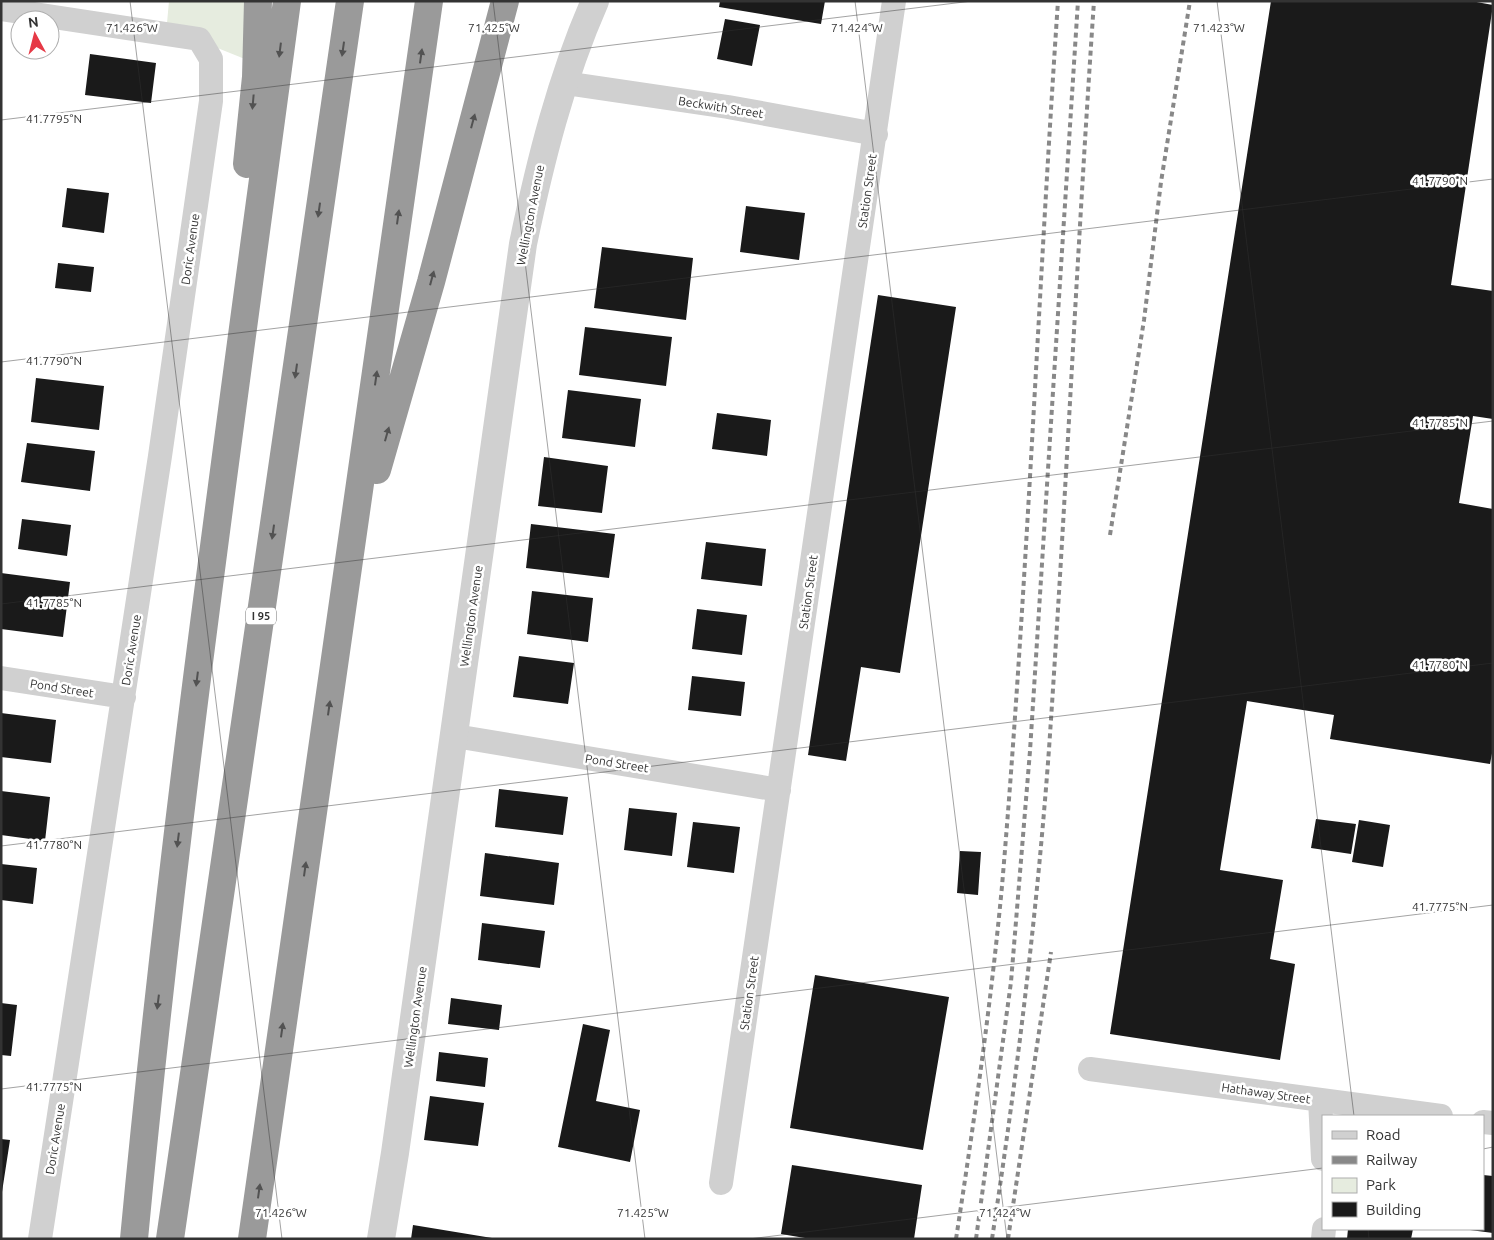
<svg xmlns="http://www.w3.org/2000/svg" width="1494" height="1240" viewBox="0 0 1494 1240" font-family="Ubuntu,sans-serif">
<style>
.green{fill:#e6ecdf}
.building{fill:#1a1a1a}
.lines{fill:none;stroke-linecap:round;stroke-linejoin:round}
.minor{stroke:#d0d0d0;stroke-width:24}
.tertiary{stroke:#d0d0d0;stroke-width:28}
.motorway{stroke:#9a9a9a;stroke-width:28}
.rail{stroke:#888;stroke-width:4;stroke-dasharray:5 4;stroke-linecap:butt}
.oneway{fill:#525252}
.ticks{fill:none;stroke:#333;stroke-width:1;stroke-opacity:0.45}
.labels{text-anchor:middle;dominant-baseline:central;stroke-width:5;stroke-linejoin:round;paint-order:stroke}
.shield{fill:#fff;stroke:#707070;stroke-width:1}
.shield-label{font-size:11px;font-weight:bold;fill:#333}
.street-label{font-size:12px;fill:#333;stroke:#fff}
.ticks-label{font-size:12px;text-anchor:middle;fill:#333;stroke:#fff;stroke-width:5;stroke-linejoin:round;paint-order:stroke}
</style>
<rect width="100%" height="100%" fill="#fff"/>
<path class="green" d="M169,1H263L262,66L215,47L167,23Z"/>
<path class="building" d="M720,1H825L821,24L719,7Z
M1271,1H1471L1493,5L1451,285L1493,291V419L1473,416L1459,503L1493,509V748L1490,764L1330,739L1334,715L1247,701L1220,870L1283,880L1270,959L1295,964L1280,1060L1110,1034Z
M725,19L760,25L752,66L717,59Z
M90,54L156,63L151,103L85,95Z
M67,188L109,193L104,233L62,227Z
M746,206L805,213L799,260L740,252Z
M602,247L693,258L686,320L594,308Z
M58,263L94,267L91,292L55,288Z
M878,295L956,307L900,673L861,667L846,761L808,755Z
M585,327L672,337L666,386L579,375Z
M36,378L104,386L99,430L31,422Z
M568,390L641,399L635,447L562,438Z
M717,413L771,420L767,456L712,449Z
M27,443L95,451L90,491L21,482Z
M544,457L608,466L602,513L538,506Z
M22,519L71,525L67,556L18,549Z
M531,524L615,534L609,578L526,568Z
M706,542L766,549L762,586L701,579Z
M1,573L70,582L63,637L1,629Z
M532,591L593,598L588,642L527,634Z
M697,609L747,615L742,655L692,649Z
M519,656L574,663L568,704L513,697Z
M692,676L745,682L741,716L688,710Z
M1,713L56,720L51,763L1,757Z
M499,789L568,797L563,835L495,827Z
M1,791L50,797L45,841L1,835Z
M629,808L677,813L672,856L624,850Z
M1316,819L1356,824L1351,854L1311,848Z
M1359,820L1390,825L1383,867L1352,862Z
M693,822L740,827L734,873L687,867Z
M960,851L981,852L978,895L957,893Z
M485,853L559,863L554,905L480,896Z
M1,864L37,868L33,904L1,900Z
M482,923L545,931L540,968L478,960Z
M815,975L949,997L923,1150L790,1128Z
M451,998L502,1005L499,1030L448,1024Z
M1,1003L17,1005L11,1056L1,1055Z
M583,1024L610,1030L596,1101L640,1110L630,1162L558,1147Z
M439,1052L488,1058L485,1087L436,1081Z
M430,1096L484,1103L478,1146L424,1140Z
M1,1139L10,1140L2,1192H1Z
M792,1165L922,1185L914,1239H811L781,1234Z
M1483,1175L1493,1176V1233L1470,1230L1483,1229Z
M413,1225L492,1238V1239H411Z
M1348,1229H1413L1411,1239H1347Z"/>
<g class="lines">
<path class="minor" d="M1,9L199,39L211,59V101L160,456L40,1239
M565,83L728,107L876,134
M1,678L124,697
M455,736L779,790
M1090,1069L1441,1116
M1320,1100L1323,1159
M1483,1122L1493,1123
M721,1183L894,1
M1323,1239L1324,1229"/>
<path class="tertiary" d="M381,1239L395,1153L523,244C540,162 561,78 595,1"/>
<path class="motorway" d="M247,164L256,77L258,1
M377,470L431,282L505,1
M134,1239C173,825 232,413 287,1
M170,1239L350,1
M252,1239L429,1"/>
<path class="rail" d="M1110,535L1144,320L1161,182L1190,1
M956,1239C974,1122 991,1004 1002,886C1027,592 1038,296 1058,1
M976,1239L1011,982L1030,751L1078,1
M992,1239C1017,1076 1037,913 1049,749C1066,500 1077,250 1094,1
M1008,1239L1051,952"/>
</g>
<defs><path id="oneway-solid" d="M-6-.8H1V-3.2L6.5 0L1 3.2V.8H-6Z" transform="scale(1.25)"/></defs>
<g class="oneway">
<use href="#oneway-solid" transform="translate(343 49) rotate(98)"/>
<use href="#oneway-solid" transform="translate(280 50) rotate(97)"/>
<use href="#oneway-solid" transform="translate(421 56) rotate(-82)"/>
<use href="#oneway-solid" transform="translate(253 102) rotate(95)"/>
<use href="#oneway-solid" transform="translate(473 121) rotate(-75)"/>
<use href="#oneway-solid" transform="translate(319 210) rotate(98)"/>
<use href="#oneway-solid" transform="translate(398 217) rotate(-82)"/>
<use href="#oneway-solid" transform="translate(432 278) rotate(-75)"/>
<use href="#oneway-solid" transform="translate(296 371) rotate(98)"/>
<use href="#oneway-solid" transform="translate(376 378) rotate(-82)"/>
<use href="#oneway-solid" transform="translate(387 434) rotate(-74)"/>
<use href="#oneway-solid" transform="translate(273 532) rotate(98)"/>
<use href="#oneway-solid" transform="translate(197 679) rotate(97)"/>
<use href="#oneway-solid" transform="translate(329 708) rotate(-82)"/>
<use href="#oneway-solid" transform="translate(178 840) rotate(97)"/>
<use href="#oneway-solid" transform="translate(305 869) rotate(-82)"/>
<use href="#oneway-solid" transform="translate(158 1002) rotate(97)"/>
<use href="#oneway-solid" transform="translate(282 1030) rotate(-82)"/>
<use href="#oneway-solid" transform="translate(259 1191) rotate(-82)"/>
</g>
<path class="ticks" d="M130,1L282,1239M493,1L645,1239M855,1L1007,1239M1217,1L1354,1116M1,120L972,1M1,362L1493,179M1,604L1493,421M1,846L1493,663M1,1089L1493,905M1483,1149L1493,1147M1368,1229L1369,1239M749,1239L1323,1168"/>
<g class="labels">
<rect class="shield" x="246" y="607.5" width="30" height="17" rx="4"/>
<g class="shield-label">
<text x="261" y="616">I 95</text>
</g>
<g class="street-label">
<text transform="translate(721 107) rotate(9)">Beckwith Street</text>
<text transform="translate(867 191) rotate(-82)">Station Street</text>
<text transform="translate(530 215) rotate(-79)">Wellington Avenue</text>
<text transform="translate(190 249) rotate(-82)">Doric Avenue</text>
<text transform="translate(808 592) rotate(-82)">Station Street</text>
<text transform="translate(471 616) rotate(-82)">Wellington Avenue</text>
<text transform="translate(131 650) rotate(-81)">Doric Avenue</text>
<text transform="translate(62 688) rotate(9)">Pond Street</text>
<text transform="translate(617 763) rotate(9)">Pond Street</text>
<text transform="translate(749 993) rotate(-82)">Station Street</text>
<text transform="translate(415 1017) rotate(-82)">Wellington Avenue</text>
<text transform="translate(1266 1093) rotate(8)">Hathaway Street</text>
<text transform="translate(55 1139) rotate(-81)">Doric Avenue</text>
</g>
</g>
<g class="ticks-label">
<text x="132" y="32">71.426°W</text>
<text x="494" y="32">71.425°W</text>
<text x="857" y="32">71.424°W</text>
<text x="1219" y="32">71.423°W</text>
<text x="54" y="123">41.7795°N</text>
<text x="1440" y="185">41.7790°N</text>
<text x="54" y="365">41.7790°N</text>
<text x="1440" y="427">41.7785°N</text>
<text x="54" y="607">41.7785°N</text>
<text x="1440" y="669">41.7780°N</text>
<text x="54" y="849">41.7780°N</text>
<text x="1440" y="911">41.7775°N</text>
<text x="54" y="1091">41.7775°N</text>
<text x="281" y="1217">71.426°W</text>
<text x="643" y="1217">71.425°W</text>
<text x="1005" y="1217">71.424°W</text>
</g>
<rect width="1494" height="1240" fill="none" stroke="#333333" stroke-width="5"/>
<rect x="1322" y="1115" width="162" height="115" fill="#ffffff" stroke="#adadad"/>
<rect x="1332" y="1131" width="25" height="8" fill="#d0d0d0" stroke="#adadad"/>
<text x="1366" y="1140" font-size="15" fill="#333333">Road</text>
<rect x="1332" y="1156" width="25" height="8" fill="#888888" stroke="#adadad"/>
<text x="1366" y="1165" font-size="15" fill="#333333">Railway</text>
<rect x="1332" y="1178" width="25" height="15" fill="#e6ecdf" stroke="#adadad"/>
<text x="1366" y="1190" font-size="15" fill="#333333">Park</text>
<rect x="1332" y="1202" width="25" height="15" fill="#1a1a1a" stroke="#adadad"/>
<text x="1366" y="1215" font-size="15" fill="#333333">Building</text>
<g transform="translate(35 35) rotate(353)"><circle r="24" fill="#ffffff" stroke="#adadad"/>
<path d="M0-4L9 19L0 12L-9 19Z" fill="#e63946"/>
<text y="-8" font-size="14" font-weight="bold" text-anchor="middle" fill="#333333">N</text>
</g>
</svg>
